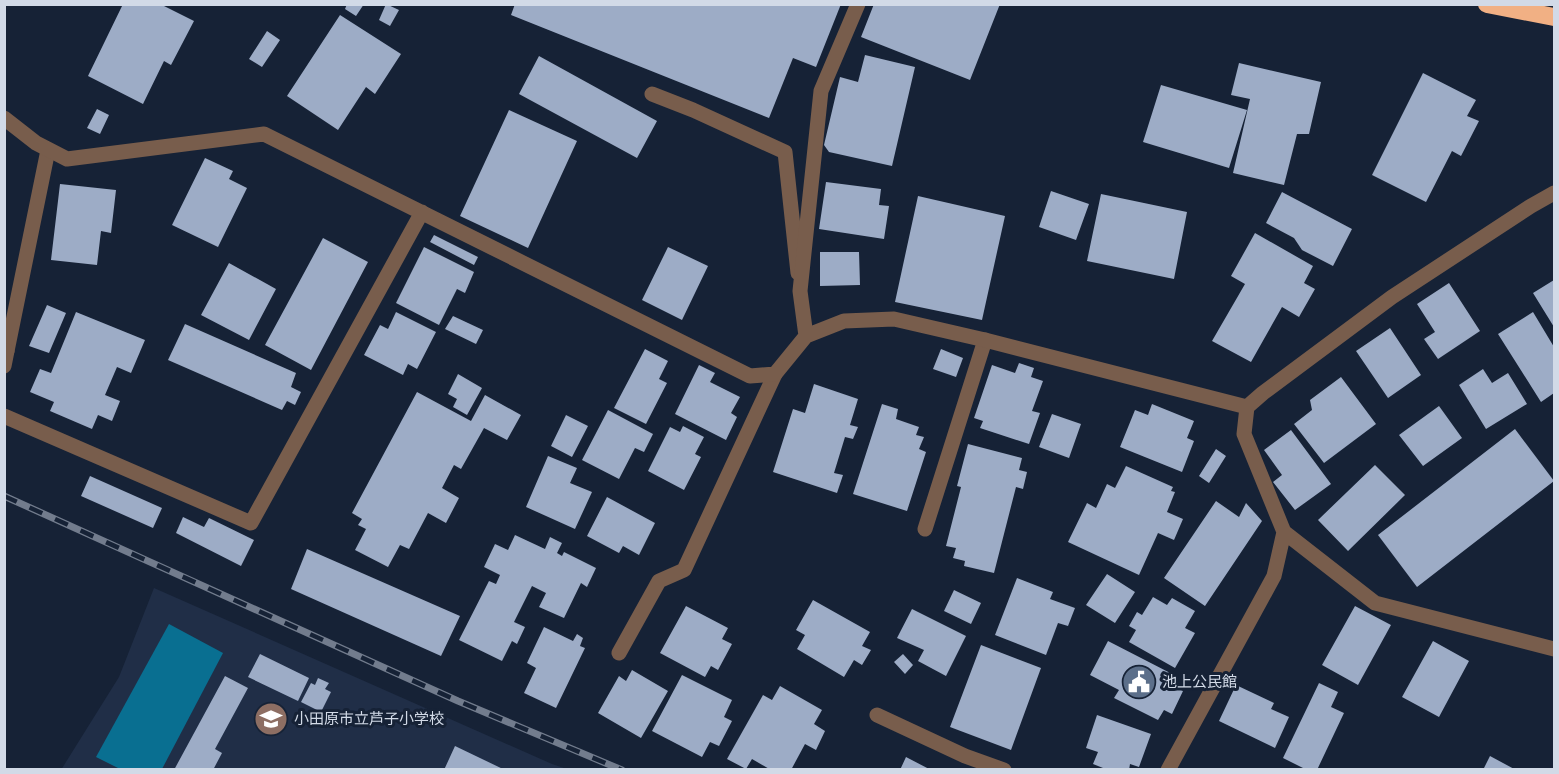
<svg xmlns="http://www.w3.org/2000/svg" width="1559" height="774" viewBox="0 0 1559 774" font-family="Figtree,'Noto Sans JP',sans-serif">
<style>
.built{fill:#202e47}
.water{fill:#096f91}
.building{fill:#9dacc6}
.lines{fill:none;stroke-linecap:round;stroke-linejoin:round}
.lane{stroke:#785d4c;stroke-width:15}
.street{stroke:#785d4c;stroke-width:15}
.highway{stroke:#f1b084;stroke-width:18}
.rail-casing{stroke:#727c8d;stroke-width:7}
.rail{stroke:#162236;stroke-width:4.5;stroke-dasharray:14;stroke-linecap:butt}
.labels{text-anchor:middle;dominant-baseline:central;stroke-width:6;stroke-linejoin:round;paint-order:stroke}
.poi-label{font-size:15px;fill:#d2dae7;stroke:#162236;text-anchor:start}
</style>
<rect width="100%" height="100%" fill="#162236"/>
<path class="built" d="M154,588L552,764L567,769L61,770L119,677Z"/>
<path class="water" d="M169,624L223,653L162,769H120L96,757Z"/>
<path class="building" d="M123,4H160L194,21L171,65L164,61L143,104L88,76Z
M347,4H364L356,16L345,9Z
M386,4L399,10L390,26L379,20Z
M515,4H841L816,67L793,58L769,118L511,15Z
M874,4H1000L970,80L861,37Z
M340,15L401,54L375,94L366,87L338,130L287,96Z
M267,31L280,40L262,67L249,59Z
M865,55L915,67L892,166L829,152L824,145L840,77L858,82Z
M539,56L657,121L637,158L519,94Z
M1239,63L1321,82L1309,134H1297L1284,185L1233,173L1250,99L1231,95Z
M1423,73L1476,100L1467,116L1479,121L1461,156L1452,151L1426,202L1372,175Z
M1161,85L1247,110L1229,168L1143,142Z
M97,109L109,115L100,134L87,128Z
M509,110L577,141L528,248L460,216Z
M205,158L233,171L229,179L247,188L218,247L172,225Z
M826,182L881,189L879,205L889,206L884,239L819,229Z
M60,184L116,190L111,233L101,231L97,265L51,260Z
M1051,191L1089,204L1076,240L1039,227Z
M1282,192L1352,229L1333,266L1302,250L1294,238L1266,223Z
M1101,194L1187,212L1174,279L1087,261Z
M918,196L1005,216L982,320L895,302Z
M1255,233L1313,266L1304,283L1315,289L1299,317L1282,307L1251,362L1212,341L1245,284L1231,276Z
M434,235L478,257L474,265L430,242Z
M323,238L368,262L311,370L265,345Z
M424,247L474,272L465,293L457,289L439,325L396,303Z
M668,247L708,266L682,320L642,300Z
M820,252H859L860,285L820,286Z
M229,263L276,289L249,340L201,315Z
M1554,280V327L1533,293Z
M1449,283L1480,331L1438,359L1424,339L1435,332L1417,304Z
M47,305L66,313L49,353L29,346Z
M76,312L145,340L131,373L117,367L105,395L120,401L112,421L98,415L92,429L50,411L54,402L30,392L40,369L51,373Z
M396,312L436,332L417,369L408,364L403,375L364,355L380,325L388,329Z
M1533,312L1554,347V393L1541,402L1498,334Z
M453,316L483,330L476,344L445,329Z
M185,324L296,373L291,387L301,392L295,405L287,401L282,410L168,360Z
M1390,328L1421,375L1388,398L1356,351Z
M645,349L668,361L659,379L667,383L646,424L614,408Z
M941,349L963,358L956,377L933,369Z
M1019,363L1034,368L1031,377L1043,381L1032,411L1040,413L1029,444L980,428L983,421L974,418L992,365L1015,373Z
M699,365L715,373L710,382L740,397L731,413L737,417L726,440L675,414Z
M1483,369L1492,383L1508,373L1527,404L1486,429L1459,385Z
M458,374L482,388L467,415L453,407L457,399L448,394Z
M1341,377L1376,424L1324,463L1294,424L1312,410L1310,400Z
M814,384L858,399L850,425L858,427L853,439L845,437L834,473L843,475L837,493L773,472L793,409L805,413Z
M417,392L471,421L485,395L521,415L507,440L484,428L461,469L454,465L442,488L459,498L446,523L428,513L409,549L400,545L388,567L355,550L366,529L358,525L362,519L352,513Z
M882,404L898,409L896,419L919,427L916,435L924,437L919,449L926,452L907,511L853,494Z
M1152,404L1194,421L1187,438L1194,441L1182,472L1120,447L1135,410L1148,415Z
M1439,406L1462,438L1423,466L1399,435Z
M608,410L653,434L644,452L635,448L619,479L582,460Z
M1052,414L1081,424L1069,458L1039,447Z
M566,415L588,426L572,457L551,446Z
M683,426L704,437L695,454L701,457L684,490L648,471L670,427L680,432Z
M1515,429L1554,481L1417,587L1378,535Z
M1291,430L1331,484L1295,510L1273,482L1282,475L1264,450Z
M968,444L1022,458L1019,470L1027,472L1023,489L1016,487L994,573L964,566L965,561L953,558L956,548L946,546L961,487L957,486Z
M1216,449L1226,456L1209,483L1199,476Z
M548,456L577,468L570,483L592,492L575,529L526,507Z
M1375,465L1405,495L1348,551L1318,520Z
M1126,466L1173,487L1171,491L1175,492L1167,512L1183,519L1174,540L1158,533L1139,575L1068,542L1087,503L1096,508L1107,484L1115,488Z
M90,476L162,508L153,528L81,496Z
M607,497L655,523L639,555L623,546L619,553L587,536Z
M1216,501L1239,517L1246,503L1262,521L1205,606L1164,578Z
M183,517L204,527L209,518L254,540L241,566L176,533Z
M515,535L545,549L550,537L562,543L557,553L562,556L564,552L596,568L587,587L581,583L564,618L539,607L546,593L532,586L514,622L525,627L517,644L512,641L502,661L459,640L489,581L496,584L500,575L484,567L495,544L508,550Z
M307,549L460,616L441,656L291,589Z
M1107,574L1135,592L1115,623L1086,605Z
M1017,578L1053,592L1050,599L1075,608L1068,626L1058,623L1046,655L995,635Z
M954,590L981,603L971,624L944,611Z
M1153,597L1167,605L1172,598L1195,611L1185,628L1195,633L1175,668L1129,642L1136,630L1129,626L1137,612L1142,615Z
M813,600L870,632L862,646L871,650L862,665L854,660L844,677L797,649L805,635L796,630Z
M686,606L728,628L722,639L732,644L718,670L711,666L705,677L660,653Z
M1355,606L1391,625L1358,685L1322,665Z
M912,609L966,636L946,676L918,661L924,650L897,638Z
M544,627L573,641L577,634L583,638L580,646L585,648L556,708L524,693L536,668L527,663Z
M1108,641L1178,677L1173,686L1183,691L1172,714L1164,710L1158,720L1114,698L1119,690L1090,675Z
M1433,641L1469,661L1439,717L1402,697Z
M981,645L1041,668L1011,750L950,727Z
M260,654L309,678L298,701L248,677Z
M903,654L913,665L905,674L894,662Z
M632,670L668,691L641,738L598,713L619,676L626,681Z
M682,675L732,700L724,717L732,721L719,746L710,742L702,757L652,731Z
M225,676L248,688L215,749L222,753L213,770H174Z
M318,678L329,683L325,689L331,692L321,712L301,702L311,683L315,685Z
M1319,683L1338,692L1331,707L1344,713L1317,770H1307L1283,758Z
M1236,685L1274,703L1271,709L1289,717L1275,748L1219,721Z
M780,686L822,710L814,724L825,731L816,750L805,744L791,770H771L752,759L746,769L727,759L763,695L772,700Z
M1097,715L1151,734L1139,767L1130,764L1129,770H1108L1093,764L1098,752L1086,748Z
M455,746L505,770H444Z
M1490,756L1516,770H1483Z
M906,757L931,770H900Z"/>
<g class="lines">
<path class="lane" d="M652,94L693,110L785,152L798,273
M7,351L48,150
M925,529L985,340
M619,653L659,581L684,570L775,374
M877,715L965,756L1004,770"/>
<path class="street" d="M4,118L36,143L67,159L264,134L750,376L775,374L806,336L844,321L894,319L985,340L1247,407
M806,336L800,291L821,91L858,4
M4,366L7,351
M4,416L251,523L422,212
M1284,532L1375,603L1554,649
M1168,770L1274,576L1284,532L1244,434L1247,407L1263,393L1392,297L1531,206L1554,193"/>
<path class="highway" d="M1487,4L1554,17"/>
<defs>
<path id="rail" d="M4,496L458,701L622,770"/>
</defs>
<use href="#rail" class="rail-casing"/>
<use href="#rail" class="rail"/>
</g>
<defs>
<symbol id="civic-disc" viewBox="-11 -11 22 22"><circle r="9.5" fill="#5c6f8a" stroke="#162236"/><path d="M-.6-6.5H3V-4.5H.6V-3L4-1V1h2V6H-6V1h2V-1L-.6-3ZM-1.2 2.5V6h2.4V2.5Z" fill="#fff"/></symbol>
<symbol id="school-disc" viewBox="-11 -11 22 22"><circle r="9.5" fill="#8d6e63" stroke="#162236"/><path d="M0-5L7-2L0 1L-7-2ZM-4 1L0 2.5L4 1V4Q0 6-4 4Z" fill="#fff"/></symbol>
</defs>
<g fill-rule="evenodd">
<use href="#civic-disc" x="1120" y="663" width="38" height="38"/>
<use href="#school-disc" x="252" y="700" width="38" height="38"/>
</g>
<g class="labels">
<g class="poi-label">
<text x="1162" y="682">池上公民館</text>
<text x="294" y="719">小田原市立芦子小学校</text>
</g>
</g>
<rect width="1559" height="774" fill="none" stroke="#d2dae7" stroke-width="12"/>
</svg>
